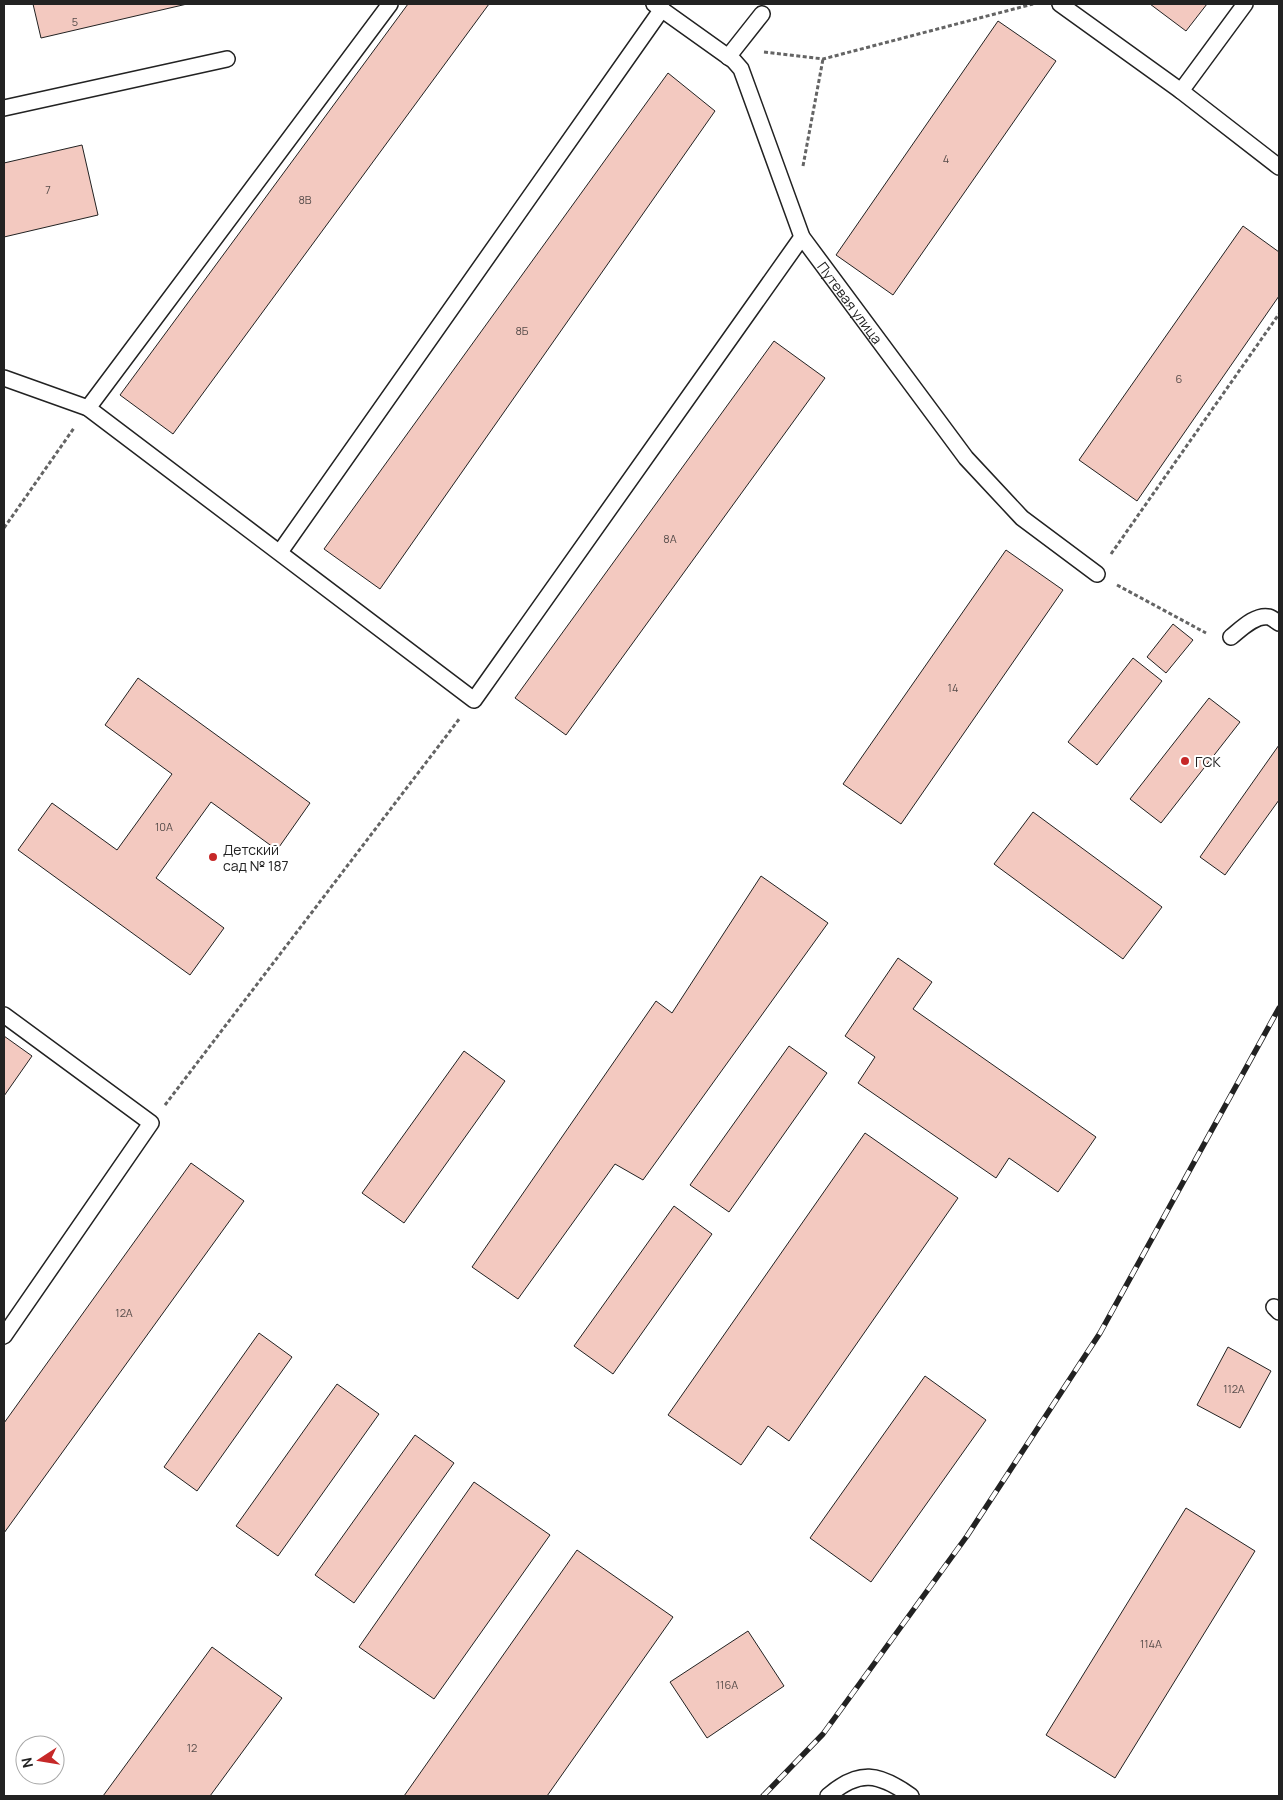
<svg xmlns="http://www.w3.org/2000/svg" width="1283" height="1800" viewBox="0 0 1283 1800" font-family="Manrope,sans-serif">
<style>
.building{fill:#f3c9c0;stroke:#222}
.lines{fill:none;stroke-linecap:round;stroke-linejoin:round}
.service-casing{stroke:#222;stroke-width:18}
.path{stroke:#646464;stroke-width:3;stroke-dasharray:4 2.5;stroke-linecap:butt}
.service{stroke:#fff;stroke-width:15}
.rail-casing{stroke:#222;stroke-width:5.5}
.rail{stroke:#fff;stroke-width:4;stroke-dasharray:11;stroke-linecap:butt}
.poi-dot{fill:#c62828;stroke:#fff;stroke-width:2}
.labels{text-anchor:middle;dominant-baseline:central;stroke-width:4;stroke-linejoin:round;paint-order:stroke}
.number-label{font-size:11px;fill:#564c4a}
.street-label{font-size:14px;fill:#222;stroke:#fff}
.poi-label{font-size:14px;fill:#222;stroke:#fff;text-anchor:start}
</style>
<rect width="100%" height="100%" fill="#fff"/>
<path class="building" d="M33,4H187L41,38Z
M408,4H489L173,434L120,395Z
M1150,4H1207L1186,31Z
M998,21L1056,61L893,295L836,255Z
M668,73L715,111L380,589L324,549Z
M82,145L98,215L4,237V163Z
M1243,226L1279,252V296L1137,501L1079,460Z
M774,341L825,378L566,735L515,698Z
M1006,550L1063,590L901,824L843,784Z
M1173,624L1193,640L1166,673L1147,657Z
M1133,658L1162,681L1097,765L1068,742Z
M138,678L310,803L277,850L211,802L156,878L224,928L190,975L18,850L52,803L117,850L172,774L105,725Z
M1209,698L1240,722L1161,823L1130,799Z
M1279,745V800L1225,875L1200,857Z
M1033,812L1162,907L1123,959L994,864Z
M761,876L828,923L643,1180L615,1164L518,1299L472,1267L656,1001L672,1013Z
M898,958L932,982L913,1009L1096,1137L1058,1192L1009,1158L996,1178L858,1083L875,1057L845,1036Z
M4,1036L32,1056L4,1096Z
M789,1046L827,1073L729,1212L690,1185Z
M464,1051L505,1081L404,1223L362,1193Z
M865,1133L958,1198L789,1441L768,1426L741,1465L668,1415Z
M191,1163L244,1201L4,1533V1423Z
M674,1206L712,1234L613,1374L574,1346Z
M259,1333L292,1357L197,1491L164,1467Z
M1228,1347L1271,1371L1240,1428L1197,1405Z
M925,1376L986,1420L871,1582L810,1538Z
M337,1384L379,1414L278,1556L236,1526Z
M415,1435L454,1463L354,1603L315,1575Z
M474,1482L550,1535L434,1699L359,1647Z
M1186,1508L1255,1551L1115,1778L1046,1735Z
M577,1550L673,1617L547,1796H404Z
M748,1631L784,1686L707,1738L670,1682Z
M212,1647L282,1698L210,1796H103Z"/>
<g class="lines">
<defs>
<g id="service">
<path id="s1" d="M654,4L734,61L741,69L802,237L966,458L1022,518L1097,574"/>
<path d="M1060,4L1181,91L1245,4"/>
<path d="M728,57L762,14"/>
<path d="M1181,91L1279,167"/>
<path d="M4,108L227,59"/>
<path d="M4,378L88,408L474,700L802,237"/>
<path d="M88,408L390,4"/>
<path d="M280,552L662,9"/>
<path d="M1231,637C1240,630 1255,614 1269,617C1272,618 1276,621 1279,623"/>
<path d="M4,1015L151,1123L4,1336"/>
<path d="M1274,1307L1279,1312"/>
<path d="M828,1796C859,1769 879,1773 911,1796"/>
</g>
</defs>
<use href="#service" class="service-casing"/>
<path class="path" d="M764,52L823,59L1033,4
M803,166L823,59
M4,528L74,428
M1111,554L1279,314
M1117,585L1206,633
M165,1105L460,718"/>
<use href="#service" class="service"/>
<defs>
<path id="rail" d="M763,1796L823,1734L967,1536L1100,1333L1279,1008"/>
</defs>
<use href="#rail" class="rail-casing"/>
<use href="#rail" class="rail"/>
</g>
<g class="poi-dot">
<circle cx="1185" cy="761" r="5"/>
<circle cx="213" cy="857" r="5"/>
</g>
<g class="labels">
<g class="number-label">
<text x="75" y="21">5</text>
<text x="946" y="158">4</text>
<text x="48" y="189">7</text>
<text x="305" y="199">8В</text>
<text x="522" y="330">8Б</text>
<text x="1179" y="378">6</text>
<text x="670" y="538">8А</text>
<text x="953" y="687">14</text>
<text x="164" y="826">10А</text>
<text x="124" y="1312">12А</text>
<text x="1234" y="1388">112А</text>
<text x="1151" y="1643">114А</text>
<text x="727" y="1684">116А</text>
<text x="192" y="1747">12</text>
</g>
<g class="street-label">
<text stroke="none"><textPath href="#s1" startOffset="369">Путевая улица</textPath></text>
</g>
<g class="poi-label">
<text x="1195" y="761">ГСК</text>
<text x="223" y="849">Детский<tspan x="223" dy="16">сад № 187</tspan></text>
</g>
</g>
<rect width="1283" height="1800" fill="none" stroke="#222222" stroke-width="10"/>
<g transform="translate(40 1760) rotate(258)"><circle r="24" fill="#ffffff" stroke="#a7a7a7"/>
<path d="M0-4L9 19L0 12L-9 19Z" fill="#c62828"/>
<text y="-8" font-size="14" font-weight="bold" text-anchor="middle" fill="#222222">N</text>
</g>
</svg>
